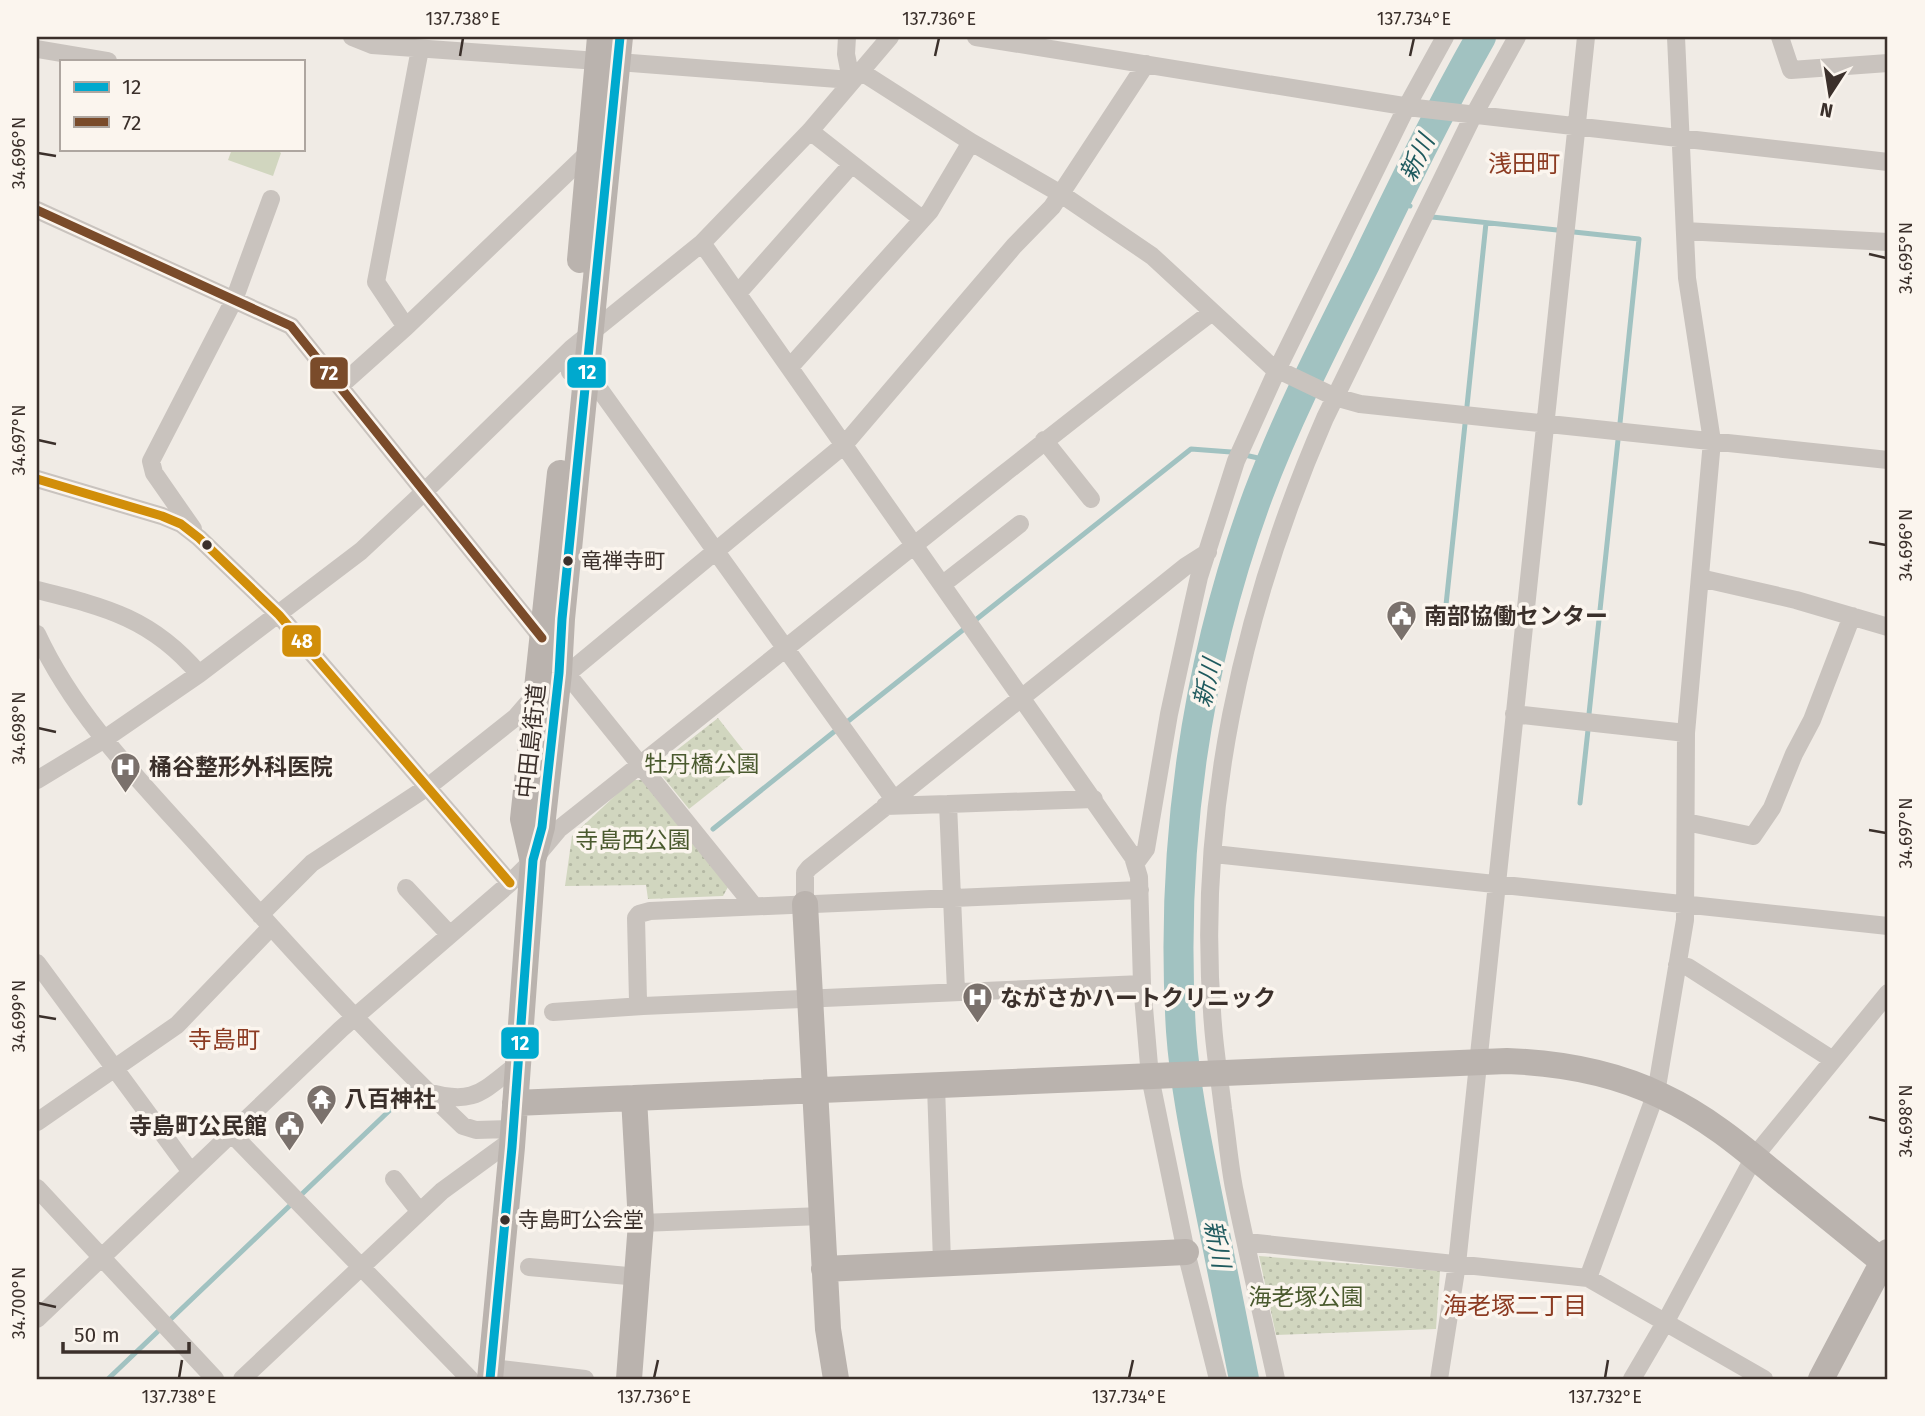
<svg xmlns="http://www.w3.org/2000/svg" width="1925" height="1416" viewBox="0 0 1925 1416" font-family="'Fira Sans','Noto Sans JP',sans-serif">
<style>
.grass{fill:url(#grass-dots)}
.garden{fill:#d1d6bf}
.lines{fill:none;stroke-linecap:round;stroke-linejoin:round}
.stream{stroke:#a1c2c1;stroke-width:5}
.river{stroke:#a1c2c1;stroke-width:30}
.street{stroke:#c9c3be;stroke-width:18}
.secondary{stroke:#bab3ae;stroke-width:26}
.bus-1-casing{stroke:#fbf5ee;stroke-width:14}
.bus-2-casing{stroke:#fbf5ee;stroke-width:14}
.bus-3-casing{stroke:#fbf5ee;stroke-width:14}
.bus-1{stroke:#00a9ce;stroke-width:9}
.bus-2{stroke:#7a4b2a;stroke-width:9}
.bus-3{stroke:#d18e09;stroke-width:9}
.ticks{fill:none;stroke:#3b302b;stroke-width:2.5}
.bus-dot{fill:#3b302b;stroke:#fbf5ee;stroke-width:2.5}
.labels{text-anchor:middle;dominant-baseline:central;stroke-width:7;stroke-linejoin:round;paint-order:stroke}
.bus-label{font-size:21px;fill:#3b302b;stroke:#fbf5ee;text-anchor:start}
.poi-label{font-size:23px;font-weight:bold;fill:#3b302b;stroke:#fbf5ee;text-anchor:start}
.street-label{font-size:23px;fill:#3b302b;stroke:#fbf5ee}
.park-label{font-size:23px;fill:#4a5a2e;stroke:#fbf5ee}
.water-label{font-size:24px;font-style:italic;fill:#1f5a5e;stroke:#fbf5ee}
.neighbourhood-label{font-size:24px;fill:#8c3b22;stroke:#fbf5ee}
.line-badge{stroke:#fbf5ee;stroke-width:2.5}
.badge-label{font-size:19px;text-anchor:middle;font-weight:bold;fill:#fff}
.neatline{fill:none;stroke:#3b302b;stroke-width:2.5}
.ticks-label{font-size:18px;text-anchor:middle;fill:#3b302b}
</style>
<defs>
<pattern id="grass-dots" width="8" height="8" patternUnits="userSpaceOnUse" patternTransform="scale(1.75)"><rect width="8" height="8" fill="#d1d6bf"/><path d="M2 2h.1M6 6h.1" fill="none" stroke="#b4b8a4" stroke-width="1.8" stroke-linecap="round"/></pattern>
</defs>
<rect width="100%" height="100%" fill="#f0ebe5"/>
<path class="grass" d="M718,718L751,760L689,809L655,767Z
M632,780H642L728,887L723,896L648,899L646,885L565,886L572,836Z
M1259,1256L1440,1271L1436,1329L1276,1335Z"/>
<path class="garden" d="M232,149H276L281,153L273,176L228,160Z"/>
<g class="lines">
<path class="stream" d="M1396,200L1410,206
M1432,217L1557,230
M1574,232L1639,239L1620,423
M1467,406L1486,223
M1444,624L1465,424
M1589,714L1618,440
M847,722L1191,449L1231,452L1272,461
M1580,803L1588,730
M713,829L835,731
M108,1379L412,1089"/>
<path class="river" d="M1244,1379C1232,1319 1220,1259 1208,1199C1197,1144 1185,1087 1181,1031C1170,849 1195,666 1258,495C1288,415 1327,340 1365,264C1402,187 1439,111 1481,37"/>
<path class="street" d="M352,37L372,45L598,61
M976,37L1416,108L1888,162
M1780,37L1791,70L1888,63
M37,49L108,61
M618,62L851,80L846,54L847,37
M860,71L971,142L1061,194L1152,256L1272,367L1335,397L1360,404L1888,460
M810,131L922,219
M37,210L291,326L542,638
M1685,231L1888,242
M702,243L1133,857L1139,877L1142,984L1150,1077L1186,1252L1218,1379
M738,293L852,164
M406,327L376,282L420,49
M790,367L930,211L971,142
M570,372L595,383L893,798
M340,386L406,327L589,152
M1044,440L1091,499
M37,479L162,516L181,524L199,538L279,615L510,883
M193,529L154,473L151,461L234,300L271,199
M1700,578L1796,600L1888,627
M943,584L1020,524
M37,590C105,607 152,618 199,674
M37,634C76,718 143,784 204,852C288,946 372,1039 463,1126L476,1130L513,1129
M559,673L567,674L844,445L1014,246L1052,207L1146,64
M567,674L754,906
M1514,714L1686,733
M37,780L103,740L199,674L361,551L424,492L572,348L702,243L810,131L890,37
M885,806L948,804
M1686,822L1753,836L1772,808L1794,754L1812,720L1852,616
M1214,854L1888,926
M1135,864L1146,849L1169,714L1192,608L1199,577L1236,461L1277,370L1407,106L1445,37
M406,888L450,935
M1140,890L650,911L639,914L636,918L638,1001L643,1006L1142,984
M805,904V873L809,868L1186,566L1208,552
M260,915L312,863L429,786L516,717L535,695
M37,963L191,1172
M1677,965L1688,967L1833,1060
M956,991L948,804L1094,799
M553,1012L643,1006
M936,1086L942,1262
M427,1092C475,1106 482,1091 518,1064
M37,1122L177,1025L271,927
M231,1133L470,1379
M394,1179L420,1212
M37,1188L215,1379
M641,1223L822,1216
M1247,1242L1588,1278L1764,1379
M529,1267L639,1277
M1588,1278L1656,1093L1685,920L1686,733L1712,441L1687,278L1676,37
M37,1319L341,1029L510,883L533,860L559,829C777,657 991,480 1212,312
M492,1368L585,1379
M242,1379L442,1191L512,1140
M1276,1379C1262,1315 1247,1252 1234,1188C1229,1162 1227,1135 1223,1109C1220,1082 1215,1053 1213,1025C1195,817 1242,608 1325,418L1471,120L1517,37
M1439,1379L1457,1264L1586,37
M1632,1379L1666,1321L1754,1157L1888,993"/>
<path class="secondary" d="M580,260L600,37
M532,858L523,819L560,473
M805,904L828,1329L836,1379
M515,1103L1507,1061C1561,1063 1613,1072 1662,1096C1705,1116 1740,1145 1776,1175C1813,1205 1851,1236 1888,1266
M824,1269L1186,1252
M490,1379L512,1147L533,860L542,827L559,673L562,619L620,37
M629,1379L641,1223L634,1098
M1821,1379L1888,1252"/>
<defs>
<path id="bus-1" d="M490,1379L512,1147L533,860L542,827L559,673L562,619L620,37"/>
<path id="bus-2" d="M37,210L291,326L542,638"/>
<path id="bus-3" d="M37,479L162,516L181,524L199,538L279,615L510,883"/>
</defs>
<use href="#bus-1" class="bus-1-casing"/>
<use href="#bus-2" class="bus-2-casing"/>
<use href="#bus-3" class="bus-3-casing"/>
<use href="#bus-1" class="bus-1"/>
<use href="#bus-2" class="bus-2"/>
<use href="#bus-3" class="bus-3"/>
</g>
<path class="ticks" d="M460,56L463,38M935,56L939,38M1410,56L1414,38M38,153L56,156M1869,254L1886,258M38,440L56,444M1869,542L1886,545M38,728L56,732M1869,830L1886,833M38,1016L56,1019M1869,1117L1886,1121M38,1303L56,1307M179,1378L182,1360M654,1378L658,1360M1129,1378L1133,1360M1605,1378L1608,1360"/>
<defs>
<symbol id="civic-pin" viewBox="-11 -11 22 30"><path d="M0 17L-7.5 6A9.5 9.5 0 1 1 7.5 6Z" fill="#7a716c" stroke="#fbf5ee"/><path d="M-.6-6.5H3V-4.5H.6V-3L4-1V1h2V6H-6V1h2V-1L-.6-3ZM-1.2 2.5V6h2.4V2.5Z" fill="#fff"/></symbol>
<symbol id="hospital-pin" viewBox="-11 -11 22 30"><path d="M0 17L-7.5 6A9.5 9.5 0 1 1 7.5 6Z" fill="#7a716c" stroke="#fbf5ee"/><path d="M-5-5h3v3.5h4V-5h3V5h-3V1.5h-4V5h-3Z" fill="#fff"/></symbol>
<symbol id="temple-pin" viewBox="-11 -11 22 30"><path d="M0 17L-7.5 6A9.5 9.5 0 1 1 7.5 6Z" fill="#7a716c" stroke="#fbf5ee"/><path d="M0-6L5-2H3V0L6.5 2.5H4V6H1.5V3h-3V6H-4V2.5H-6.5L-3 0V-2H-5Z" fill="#fff"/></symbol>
</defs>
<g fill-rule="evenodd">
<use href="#civic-pin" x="1384" y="598" width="35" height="47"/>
<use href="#hospital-pin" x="108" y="750" width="35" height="47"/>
<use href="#hospital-pin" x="960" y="980" width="35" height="47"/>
<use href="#temple-pin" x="304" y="1082" width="35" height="47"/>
<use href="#civic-pin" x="272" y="1108" width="35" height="47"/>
</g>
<g class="bus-dot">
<circle cx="207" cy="545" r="6"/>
<circle cx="568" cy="561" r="6"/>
<circle cx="505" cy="1220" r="6"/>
</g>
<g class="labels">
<g class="bus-label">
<text x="581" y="561">竜禅寺町</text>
<text x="518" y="1220">寺島町公会堂</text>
</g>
<g class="poi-label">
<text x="1424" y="616">南部協働センター</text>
<text x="149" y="767">桶谷整形外科医院</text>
<text x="1000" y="998">ながさかハートクリニック</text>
<text x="344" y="1099">八百神社</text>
<text x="267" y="1126" text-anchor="end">寺島町公民館</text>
</g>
<g class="street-label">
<text transform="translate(531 741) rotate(-84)">中田島街道</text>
</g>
<g class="park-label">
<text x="702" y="764">牡丹橋公園</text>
<text x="633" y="840">寺島西公園</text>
<text x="1306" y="1297">海老塚公園</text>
</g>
<g class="water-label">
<text transform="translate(1417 158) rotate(-64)">新川</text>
<text transform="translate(1207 683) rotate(-77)">新川</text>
<text transform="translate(1217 1244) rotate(79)">新川</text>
</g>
<g class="neighbourhood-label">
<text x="1524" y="164">浅田町</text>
<text x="224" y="1040">寺島町</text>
<text x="1515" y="1306">海老塚二丁目</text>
</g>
</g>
<g class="line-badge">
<rect x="566" y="356" width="41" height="33" rx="7" fill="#00a9ce"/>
<rect x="309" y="356" width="40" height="34" rx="7" fill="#7a4b2a"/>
<rect x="281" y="624" width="41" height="34" rx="7" fill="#d18e09"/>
<rect x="500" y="1026" width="40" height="34" rx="7" fill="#00a9ce"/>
</g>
<g class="badge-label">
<text x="587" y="379">12</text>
<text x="329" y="380">72</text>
<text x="302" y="648">48</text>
<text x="520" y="1050">12</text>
</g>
<rect width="1925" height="1416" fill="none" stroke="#fbf5ee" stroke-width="77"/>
<rect x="60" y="60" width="245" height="91" fill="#fbf5ee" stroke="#aea6a0" stroke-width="2"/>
<rect x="74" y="82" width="35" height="10" fill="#00a9ce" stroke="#aea6a0" stroke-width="2"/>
<text x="122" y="94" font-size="21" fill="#3b302b">12</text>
<rect x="74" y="117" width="35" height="10" fill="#7a4b2a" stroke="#aea6a0" stroke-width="2"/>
<text x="122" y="130" font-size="21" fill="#3b302b">72</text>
<g transform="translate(1830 94) rotate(192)" stroke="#fbf5ee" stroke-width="5" paint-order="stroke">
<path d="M0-5L12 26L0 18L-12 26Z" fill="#3b302b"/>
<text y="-10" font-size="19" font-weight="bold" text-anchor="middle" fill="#3b302b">N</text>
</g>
<path d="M63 1342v10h126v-10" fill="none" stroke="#3b302b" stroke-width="3.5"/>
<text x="74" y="1342" font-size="21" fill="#3b302b" stroke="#fbf5ee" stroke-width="5" paint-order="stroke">50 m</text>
<rect x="38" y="38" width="1848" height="1340" class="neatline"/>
<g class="ticks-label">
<text x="463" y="25">137.738°E</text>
<text x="939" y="25">137.736°E</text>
<text x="1414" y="25">137.734°E</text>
<text transform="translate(19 153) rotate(-90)" y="6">34.696°N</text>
<text transform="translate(1906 258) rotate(-90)" y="6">34.695°N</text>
<text transform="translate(19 440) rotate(-90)" y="6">34.697°N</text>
<text transform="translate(1906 545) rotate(-90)" y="6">34.696°N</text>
<text transform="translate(19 728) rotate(-90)" y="6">34.698°N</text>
<text transform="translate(1906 833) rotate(-90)" y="6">34.697°N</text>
<text transform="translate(19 1016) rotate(-90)" y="6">34.699°N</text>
<text transform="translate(1906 1121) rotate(-90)" y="6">34.698°N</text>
<text transform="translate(19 1303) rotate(-90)" y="6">34.700°N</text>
<text x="179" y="1403">137.738°E</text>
<text x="654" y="1403">137.736°E</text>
<text x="1129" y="1403">137.734°E</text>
<text x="1605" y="1403">137.732°E</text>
</g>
</svg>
